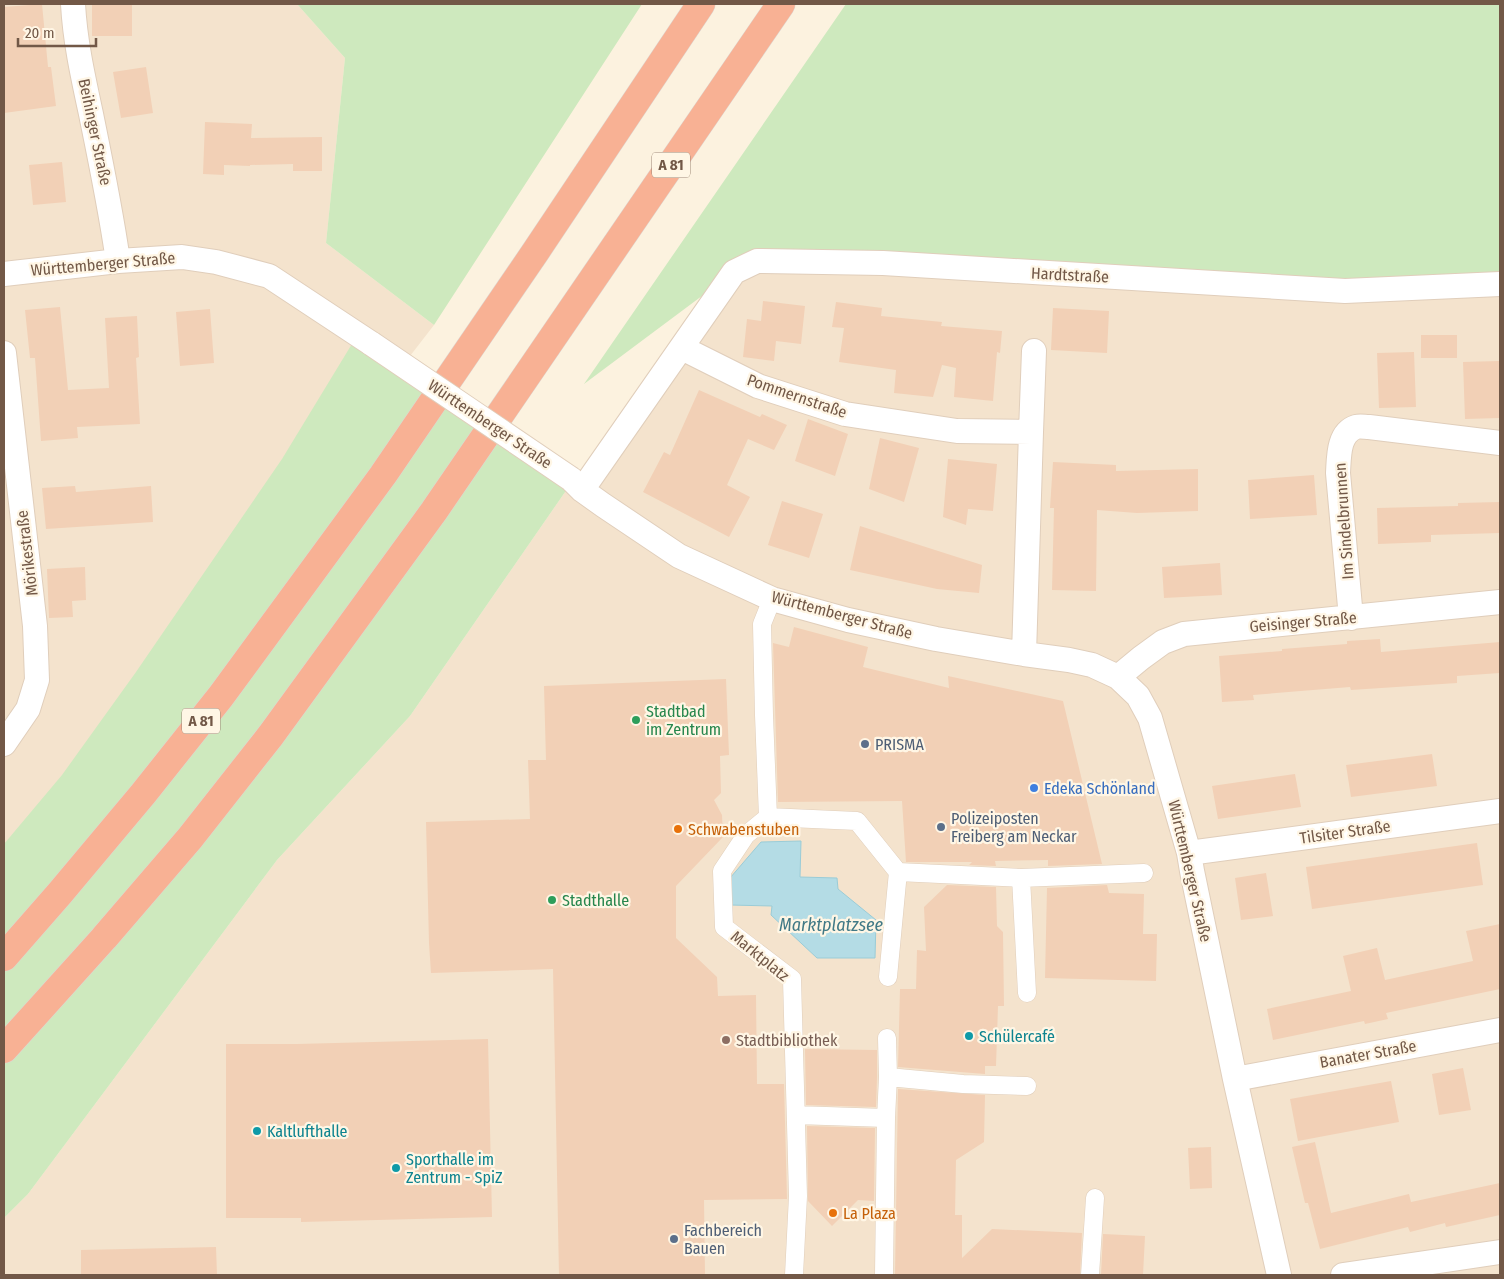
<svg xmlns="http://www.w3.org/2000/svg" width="1504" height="1279" viewBox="0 0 1504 1279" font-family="'Fira Sans Condensed',sans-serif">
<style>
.residential{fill:#f4e3cd}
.green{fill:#cee9be}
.water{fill:#b4dce5;stroke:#9accd7}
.building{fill:#f2d0b6}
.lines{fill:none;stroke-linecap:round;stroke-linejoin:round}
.pedestrian-casing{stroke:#e0cebb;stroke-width:19}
.minor-casing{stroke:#e0cebb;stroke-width:26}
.motorway-casing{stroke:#ddd7d3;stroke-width:29}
.pedestrian{stroke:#fff;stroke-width:18}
.minor{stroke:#fff;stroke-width:24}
.motorway{stroke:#f8b194;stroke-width:28}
.minor-bridge-casing{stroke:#e0cebb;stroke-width:26;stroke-linecap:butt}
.minor-bridge{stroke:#fff;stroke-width:24}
.leisure-dot{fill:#2e9e5b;stroke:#fff6e5;stroke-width:2}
.service-dot{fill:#5c6f8a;stroke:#fff6e5;stroke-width:2}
.shop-dot{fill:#3f7fe0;stroke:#fff6e5;stroke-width:2}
.food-dot{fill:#e8710a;stroke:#fff6e5;stroke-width:2}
.culture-dot{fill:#0f9aa8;stroke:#fff6e5;stroke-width:2}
.education-dot{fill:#8d6e63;stroke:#fff6e5;stroke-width:2}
.labels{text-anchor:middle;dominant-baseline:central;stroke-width:4.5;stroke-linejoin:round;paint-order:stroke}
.shield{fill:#fff6e5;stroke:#9c8776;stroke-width:1}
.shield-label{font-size:15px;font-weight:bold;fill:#725847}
.street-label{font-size:16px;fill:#725847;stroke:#fff6e5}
.leisure-label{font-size:16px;fill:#27864d;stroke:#fff6e5;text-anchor:start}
.service-label{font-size:16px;fill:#4e5e75;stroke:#fff6e5;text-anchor:start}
.shop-label{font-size:16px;fill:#366cbe;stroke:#fff6e5;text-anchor:start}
.food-label{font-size:16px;fill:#c56008;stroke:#fff6e5;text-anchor:start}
.culture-label{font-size:16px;fill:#0d838f;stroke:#fff6e5;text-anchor:start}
.education-label{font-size:16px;fill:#785e54;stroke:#fff6e5;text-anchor:start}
.water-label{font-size:18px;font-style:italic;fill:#417986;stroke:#fff6e5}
</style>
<rect width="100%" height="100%" fill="#fcf2df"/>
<path class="residential" d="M4,4H297L345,58L326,243L434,325L4,881Z
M734,272L1500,284V1275H4V1218L28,1194L277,860L410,716L572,482Z"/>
<path class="green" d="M297,4H642L434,325L326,243L345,58Z
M846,4H1500V284L1034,273L734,272L584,384Z
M358,334L572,482L410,716L277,860L28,1194L4,1218V844L62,775L136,672L282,459Z"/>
<path class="water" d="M801,841L800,877L837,878L838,889L876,920L875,958H817L771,915L772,906L730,905V878L761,842Z"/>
<path class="building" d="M42,4L48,67H51L56,106L4,113V7Z
M132,4V36H92V5Z
M146,67L153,113L121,118L113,72Z
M205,122L252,124L251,138L322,137V171H293V164L250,165V166L224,165V175L203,174Z
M62,162L66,202L33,205L29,165Z
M763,301L805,306L801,344L776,341L774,361L743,357L747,319L761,321Z
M836,302L882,308L881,316L942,322L941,326L1002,331L1000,353L997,352L993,401L954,397L956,368L942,365L933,397L894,393L896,370L839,362L844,328L832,327Z
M60,307L68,390L109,388L105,318L137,316L139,357L136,358L140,424L77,427L78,438L41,441L35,358H30L25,310Z
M1053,308L1109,311L1107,353L1051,350Z
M210,309L214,363L180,366L176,312Z
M1421,335H1457V358H1421Z
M1414,352L1416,407L1379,408L1377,353Z
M1499,361L1500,418L1465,419L1463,362Z
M699,390L760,417L762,414L787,425L774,450L748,439L727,485L750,497L729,537L643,492L664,452L670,455Z
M808,419L848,434L835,476L795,461Z
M880,438L919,448L904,502L869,489Z
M948,459L997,464L993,511L968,509L966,525L943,517Z
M1053,462L1116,465V471L1198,469V511L1137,513L1097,510L1096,591L1052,590L1054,508H1050Z
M1314,475L1317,515L1250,519L1248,480Z
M75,486L76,492L151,486L153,522L46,529L42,488Z
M782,501L823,514L809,558L768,545Z
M1500,502V533L1431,535V542L1378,544L1377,508L1458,506V503Z
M860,526L982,565L979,593L937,589L850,570Z
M1220,563L1222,595L1164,598L1162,567Z
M85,567L86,600L72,601L73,617L49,618L47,569Z
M794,627L868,647L863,667L949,688L948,676L1063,701L1102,864L1048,866V860L995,861L996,866L969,865L972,862H906L902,801L778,802L773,643L789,647Z
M1380,639L1381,652L1500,642V673L1457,676V683L1351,690L1350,687L1253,695L1254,700L1222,702L1219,656L1282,651V649L1347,644V641Z
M726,679L729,755L720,756L721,793L714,800L722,815L723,837L676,886V938L717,977L718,996L756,995L757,1084H784L787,1199L704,1200L705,1275H559L553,969L431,973L429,943L426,822L530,819L528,760H546L544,686Z
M1432,754L1437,786L1351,797L1346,765Z
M1295,774L1301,807L1218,819L1212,786Z
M1477,843L1483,885L1312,909L1306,867Z
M1266,873L1273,916L1241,920L1235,878Z
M947,885L996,887L997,926L1003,932L1004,1006H998L996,1066H985V1074L898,1067L900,989H916L917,950L926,951L924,907Z
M1107,885L1109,893L1144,894L1143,934H1157L1156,981L1045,978L1047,888Z
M1500,924V989L1386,1013L1388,1019L1365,1024L1364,1021L1273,1040L1267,1009L1351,991L1343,956L1377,948L1385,980L1473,961L1466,931Z
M488,1039L492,1217L301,1222V1218H226V1044H297Z
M805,1049L877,1050V1077L876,1107L806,1105Z
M1463,1068L1471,1110L1439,1115L1432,1074Z
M1391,1081L1399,1122L1298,1141L1290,1099Z
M898,1089L985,1095L984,1142L956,1160L955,1215H962V1258L992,1229L1082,1233L1080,1275H895Z
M807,1126L875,1128L874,1201L858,1200L832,1226L808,1201Z
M1315,1142L1331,1213L1409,1194L1411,1202L1500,1183V1215L1446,1227L1445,1223L1410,1232L1408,1227L1320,1249L1308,1203H1305L1292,1147Z
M1211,1147L1212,1188L1190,1189L1188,1148Z
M1103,1234L1145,1236L1143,1275H1101Z
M216,1247L217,1275H81V1250Z"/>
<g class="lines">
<defs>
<path id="pedestrian" d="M768,817L764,715L762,624L772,599
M898,872L1021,878L1144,873
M1021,878L1027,993
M888,1077L963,1084L1027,1086
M796,1115L886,1118
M794,1275L798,1196L792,979L724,927L722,871L746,835L768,817L857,821L898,872L888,977
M884,1275L886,1118L888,1077L887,1038
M1090,1275L1095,1198"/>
<path id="minor" d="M73,4C75,41 83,77 91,114C101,163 111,211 118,261
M4,274L118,261L182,257L216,262L269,276L372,344
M682,348L758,386L845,414L957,431L1031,432L1024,654
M4,353L35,626L37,680L28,709L4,744
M1031,432L1034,351
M571,479L582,490L603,505L679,556L772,599L848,620L936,639L1024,654L1069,660L1092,665L1118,677L1138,696L1150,718L1189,853L1192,871L1235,1079L1279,1275
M582,490L734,272L757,261L883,263L1345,291L1500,284
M1351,618L1338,473C1339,457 1338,433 1356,427C1360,426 1365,427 1369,427L1500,443
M1118,677L1141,658L1163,642L1184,634L1500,602
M1189,853L1500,811
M1235,1079L1500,1030
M1343,1275L1500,1252"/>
<path id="motorway" d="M4,957L60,893L143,794L221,696L383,475L536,251L701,4
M4,1049L104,938L190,838L271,735L434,511L781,4"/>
</defs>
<use href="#pedestrian" class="pedestrian-casing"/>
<use href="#minor" class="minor-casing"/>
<use href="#motorway" class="motorway-casing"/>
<use href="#pedestrian" class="pedestrian"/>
<use href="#minor" class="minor"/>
<use href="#motorway" class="motorway"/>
<defs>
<path id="minor-bridge" d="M372,344L571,479"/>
</defs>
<use href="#minor-bridge" class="minor-bridge-casing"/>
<use href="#minor-bridge" class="minor-bridge"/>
</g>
<g class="leisure-dot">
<circle cx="636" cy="720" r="5"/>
<circle cx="552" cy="900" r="5"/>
</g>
<g class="service-dot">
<circle cx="865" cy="744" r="5"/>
<circle cx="941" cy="827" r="5"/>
<circle cx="674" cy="1239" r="5"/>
</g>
<circle class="shop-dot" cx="1034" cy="788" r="5"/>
<g class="food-dot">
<circle cx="678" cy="829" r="5"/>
<circle cx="833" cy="1213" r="5"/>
</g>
<g class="culture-dot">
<circle cx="969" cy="1036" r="5"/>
<circle cx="257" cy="1131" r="5"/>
<circle cx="396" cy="1168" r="5"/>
</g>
<circle class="education-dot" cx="726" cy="1040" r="5"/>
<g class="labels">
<g class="shield">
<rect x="652" y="152.5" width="38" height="25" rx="4"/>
<rect x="182" y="708.5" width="38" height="25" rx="4"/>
</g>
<g class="shield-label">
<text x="671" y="165">A 81</text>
<text x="201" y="721">A 81</text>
</g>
<g class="street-label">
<text transform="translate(95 132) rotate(78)">Beihinger Straße</text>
<text transform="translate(103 264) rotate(-5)">Württemberger Straße</text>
<text transform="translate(1070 275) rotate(3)">Hardtstraße</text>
<text transform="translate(797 396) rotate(19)">Pommernstraße</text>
<text transform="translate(490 424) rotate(34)">Württemberger Straße</text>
<text transform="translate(1344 521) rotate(-94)">Im Sindelbrunnen</text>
<text transform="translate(27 553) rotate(-97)">Mörikestraße</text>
<text transform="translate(842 615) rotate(15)">Württemberger Straße</text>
<text transform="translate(1303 622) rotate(-5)">Geisinger Straße</text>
<text transform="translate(1345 832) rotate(-8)">Tilsiter Straße</text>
<text transform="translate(1190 871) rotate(77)">Württemberger Straße</text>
<text transform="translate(760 956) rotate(39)">Marktplatz</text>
<text transform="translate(1368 1054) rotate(-10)">Banater Straße</text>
</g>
<g class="leisure-label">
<text x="646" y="711">Stadtbad<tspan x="646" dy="18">im Zentrum</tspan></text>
<text x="562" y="900">Stadthalle</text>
</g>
<g class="service-label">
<text x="875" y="744">PRISMA</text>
<text x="951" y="818">Polizeiposten<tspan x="951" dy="18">Freiberg am Neckar</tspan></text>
<text x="684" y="1230">Fachbereich<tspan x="684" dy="18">Bauen</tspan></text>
</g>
<g class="shop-label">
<text x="1044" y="788">Edeka Schönland</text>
</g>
<g class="food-label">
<text x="688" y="829">Schwabenstuben</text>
<text x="843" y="1213">La Plaza</text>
</g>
<g class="culture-label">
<text x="979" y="1036">Schülercafé</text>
<text x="267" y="1131">Kaltlufthalle</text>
<text x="406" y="1159">Sporthalle im<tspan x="406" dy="18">Zentrum - SpiZ</tspan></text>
</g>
<g class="education-label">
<text x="736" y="1040">Stadtbibliothek</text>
</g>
<g class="water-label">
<text x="831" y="925">Marktplatzsee</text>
</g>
</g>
<rect width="1504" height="1279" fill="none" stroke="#725847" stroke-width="10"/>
<path d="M18 38v8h78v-8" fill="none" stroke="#725847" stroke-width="2.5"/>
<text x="25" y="38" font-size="15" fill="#725847" stroke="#fff6e5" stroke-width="4" paint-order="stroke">20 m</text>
</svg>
